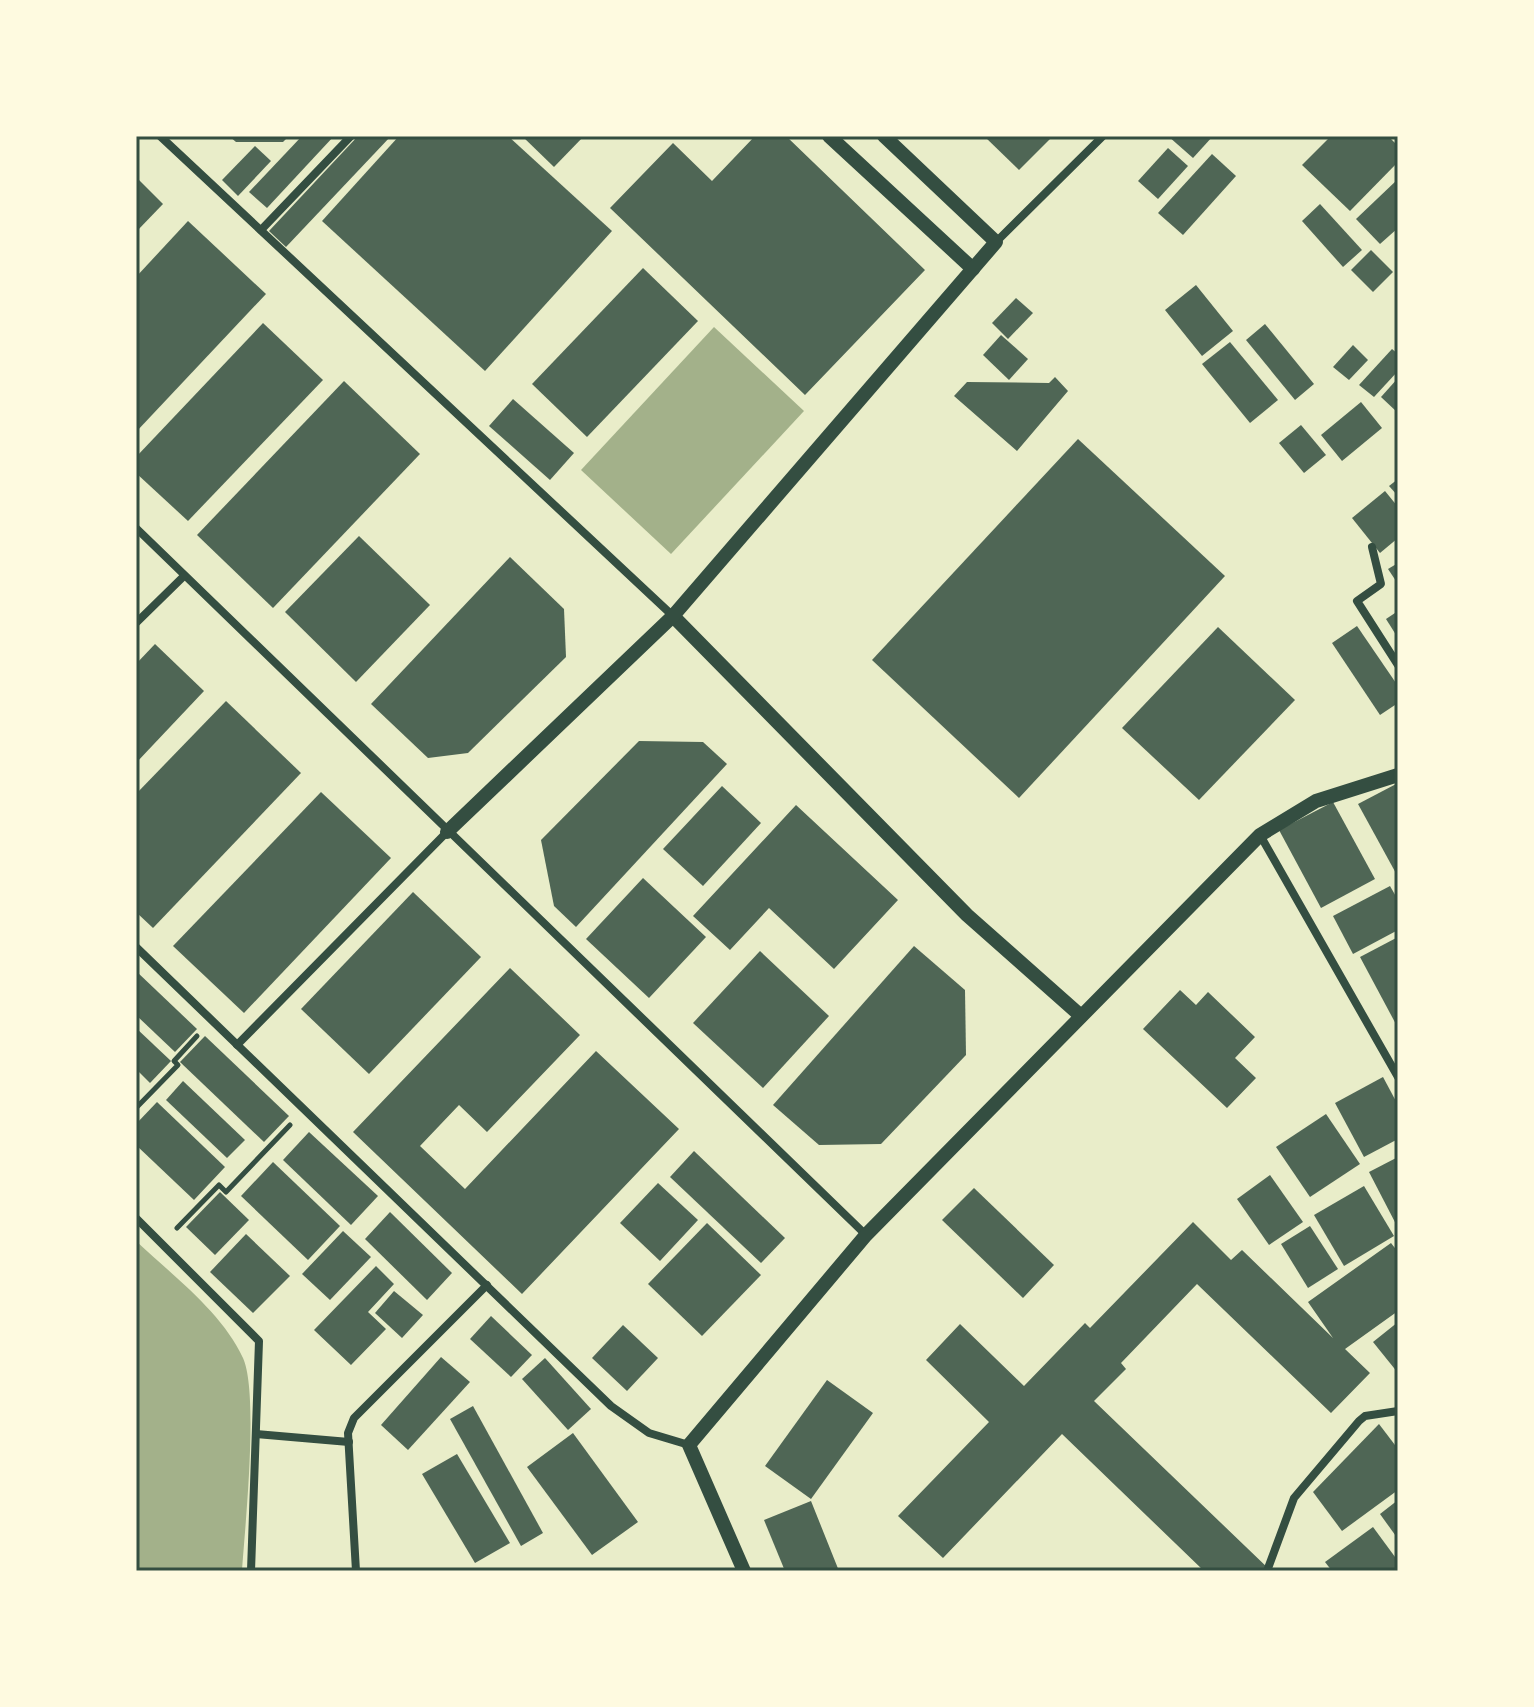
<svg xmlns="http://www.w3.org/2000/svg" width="1534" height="1707" font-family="Roboto,sans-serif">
<rect width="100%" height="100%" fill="#e9edc9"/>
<!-- water -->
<g fill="#a3b18a">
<path d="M 714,327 L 804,411 L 671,554 L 581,470 Z"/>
<path d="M 136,1241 C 172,1275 222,1312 243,1358 C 259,1394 245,1526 242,1571 L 136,1571 Z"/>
</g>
<!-- building -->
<g fill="#4f6655">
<path d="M 229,136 L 289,136 L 283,142 L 236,142 Z"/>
<path d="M 302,136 L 334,136 L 267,208 L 249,192 Z"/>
<path d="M 358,136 L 391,136 L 286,247 L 269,231 Z"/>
<path d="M 399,136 L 508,136 L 612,231 L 485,371 L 322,221 Z"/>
<path d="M 522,136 L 584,136 L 554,167 Z"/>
<path d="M 755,136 L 786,136 L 925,270 L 805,395 L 610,208 L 673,143 L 712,181 Z"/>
<path d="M 984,136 L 1053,136 L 1019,170 Z"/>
<path d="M 1168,136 L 1213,136 L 1193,158 Z"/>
<path d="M 1331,136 L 1388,136 L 1398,146 L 1398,162 L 1350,211 L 1302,165 Z"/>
<path d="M 255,146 L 271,161 L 238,196 L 222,180 Z"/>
<path d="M 1168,148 L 1188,166 L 1158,199 L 1138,181 Z"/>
<path d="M 1212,154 L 1236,176 L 1183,235 L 1158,213 Z"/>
<path d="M 136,177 L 163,204 L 136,232 Z"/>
<path d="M 1398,179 L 1398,228 L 1380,244 L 1356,219 Z"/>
<path d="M 1320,204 L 1362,250 L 1343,267 L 1302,221 Z"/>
<path d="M 188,221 L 266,294 L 136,432 L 136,277 Z"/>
<path d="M 1371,250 L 1393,272 L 1373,292 L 1351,270 Z"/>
<path d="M 643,268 L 698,321 L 587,437 L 532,384 Z"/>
<path d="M 1196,285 L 1233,331 L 1202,356 L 1165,310 Z"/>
<path d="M 1016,298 L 1033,313 L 1008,339 L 992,323 Z"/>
<path d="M 263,323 L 323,380 L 188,521 L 136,473 L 136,457 Z"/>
<path d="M 1265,324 L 1314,384 L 1295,400 L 1246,340 Z"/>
<path d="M 1001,335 L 1028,359 L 1009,380 L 983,355 Z"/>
<path d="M 1230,342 L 1278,400 L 1250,423 L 1202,364 Z"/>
<path d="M 1353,345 L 1368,360 L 1349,380 L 1333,367 Z"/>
<path d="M 1392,349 L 1398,354 L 1398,371 L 1374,397 L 1359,385 Z"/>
<path d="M 1055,377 L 1068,391 L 1017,451 L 954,396 L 967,382 L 1049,383 Z"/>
<path d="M 1398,378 L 1398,413 L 1381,397 Z"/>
<path d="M 344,381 L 420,454 L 273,608 L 197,535 Z"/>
<path d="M 513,399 L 574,453 L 550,480 L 489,426 Z"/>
<path d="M 1361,402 L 1382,428 L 1342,461 L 1321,435 Z"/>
<path d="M 1301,425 L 1326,455 L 1304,473 L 1279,443 Z"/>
<path d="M 1078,439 L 1225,576 L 1019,798 L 872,660 Z"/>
<path d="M 1398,479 L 1398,496 L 1389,486 Z"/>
<path d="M 1385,491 L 1398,507 L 1398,538 L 1380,553 L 1352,518 Z"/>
<path d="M 359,536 L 430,605 L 356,682 L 285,612 Z"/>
<path d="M 510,557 L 564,609 L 566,657 L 468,753 L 428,758 L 371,704 Z"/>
<path d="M 1398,563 L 1398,584 L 1388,569 Z"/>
<path d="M 1398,611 L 1398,638 L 1386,619 Z"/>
<path d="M 1357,626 L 1398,686 L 1398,703 L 1380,715 L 1332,643 Z"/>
<path d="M 1218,627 L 1295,700 L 1199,800 L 1122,728 Z"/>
<path d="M 155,644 L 204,691 L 136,763 L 136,664 Z"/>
<path d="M 226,701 L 301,773 L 153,928 L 136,912 L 136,794 Z"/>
<path d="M 639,741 L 703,742 L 727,764 L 576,927 L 554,906 L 541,840 Z"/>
<path d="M 1398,783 L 1398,877 L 1358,804 Z"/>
<path d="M 722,786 L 761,823 L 703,886 L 663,849 Z"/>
<path d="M 321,792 L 391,858 L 244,1013 L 173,946 Z"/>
<path d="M 1333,802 L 1375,879 L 1321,908 L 1279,830 Z"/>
<path d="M 796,805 L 898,900 L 834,969 L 769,908 L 730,950 L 693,916 Z"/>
<path d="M 643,878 L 706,937 L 649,998 L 586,939 Z"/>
<path d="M 1390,886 L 1398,900 L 1398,930 L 1353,954 L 1333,916 Z"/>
<path d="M 413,892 L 481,957 L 369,1074 L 301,1009 Z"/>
<path d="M 1398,937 L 1398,1028 L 1360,957 Z"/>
<path d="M 914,946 L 965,990 L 966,1055 L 881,1144 L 819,1145 L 773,1105 Z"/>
<path d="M 760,951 L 829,1016 L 763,1088 L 693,1023 Z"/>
<path d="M 510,968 L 580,1035 L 487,1132 L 459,1105 L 420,1146 L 465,1189 L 596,1051 L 679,1129 L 522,1294 L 353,1132 Z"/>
<path d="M 136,971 L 197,1029 L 175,1052 L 136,1015 Z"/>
<path d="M 1180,990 L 1196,1005 L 1208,992 L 1255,1037 L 1235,1058 L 1256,1078 L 1227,1108 L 1143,1029 Z"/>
<path d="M 136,1028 L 171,1061 L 150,1083 L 136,1069 Z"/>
<path d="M 205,1036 L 289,1116 L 264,1142 L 180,1062 Z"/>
<path d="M 1383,1077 L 1398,1105 L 1398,1139 L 1364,1157 L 1335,1103 Z"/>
<path d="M 183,1081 L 245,1140 L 227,1158 L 166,1100 Z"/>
<path d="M 157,1102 L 225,1167 L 194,1200 L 136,1145 L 136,1124 Z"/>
<path d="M 1326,1114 L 1360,1164 L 1310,1197 L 1276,1147 Z"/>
<path d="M 309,1132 L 378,1196 L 351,1225 L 283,1160 Z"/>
<path d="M 694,1151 L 785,1238 L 761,1263 L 670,1177 Z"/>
<path d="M 1398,1157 L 1398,1228 L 1369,1172 Z"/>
<path d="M 273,1162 L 340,1226 L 308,1260 L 241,1196 Z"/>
<path d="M 1270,1175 L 1303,1222 L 1269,1245 L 1237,1199 Z"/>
<path d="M 658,1183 L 698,1220 L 660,1261 L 620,1223 Z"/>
<path d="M 1364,1186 L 1394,1236 L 1344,1266 L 1314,1215 Z"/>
<path d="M 974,1188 L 1054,1265 L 1023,1298 L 942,1220 Z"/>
<path d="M 220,1192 L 249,1220 L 215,1255 L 186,1227 Z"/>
<path d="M 390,1212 L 452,1273 L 427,1300 L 365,1239 Z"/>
<path d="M 1193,1222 L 1231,1260 L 1242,1250 L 1333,1338 L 1308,1302 L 1391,1243 L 1398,1252 L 1398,1311 L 1345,1349 L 1370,1373 L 1331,1413 L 1197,1284 L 1121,1363 L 1126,1369 L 1094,1401 L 1271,1571 L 1204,1571 L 1062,1434 L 943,1558 L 898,1516 L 989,1422 L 926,1360 L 960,1324 L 1024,1386 L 1085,1323 L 1090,1328 Z"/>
<path d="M 707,1223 L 761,1275 L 702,1336 L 648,1284 Z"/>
<path d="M 1310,1226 L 1338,1269 L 1308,1288 L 1281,1244 Z"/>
<path d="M 343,1231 L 371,1257 L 330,1300 L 302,1274 Z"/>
<path d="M 246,1234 L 290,1276 L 253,1313 L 210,1272 Z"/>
<path d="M 376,1266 L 394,1284 L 368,1312 L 386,1329 L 351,1365 L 314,1330 Z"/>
<path d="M 394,1291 L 423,1315 L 402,1338 L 375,1313 Z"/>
<path d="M 491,1316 L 532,1355 L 511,1377 L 470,1339 Z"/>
<path d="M 1398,1322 L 1398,1373 L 1373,1342 Z"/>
<path d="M 623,1325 L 658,1358 L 627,1391 L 592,1358 Z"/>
<path d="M 441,1357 L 470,1382 L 408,1450 L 381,1425 Z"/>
<path d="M 545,1358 L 591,1409 L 568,1430 L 522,1379 Z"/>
<path d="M 827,1380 L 873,1413 L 811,1499 L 765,1466 Z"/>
<path d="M 473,1406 L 543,1533 L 521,1546 L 450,1419 Z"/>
<path d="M 1379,1424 L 1398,1449 L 1398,1490 L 1342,1531 L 1313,1492 Z"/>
<path d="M 573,1433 L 638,1522 L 592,1555 L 527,1467 Z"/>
<path d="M 457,1454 L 510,1543 L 475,1563 L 422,1474 Z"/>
<path d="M 1398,1500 L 1398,1539 L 1380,1514 Z"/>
<path d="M 811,1501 L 839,1571 L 785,1571 L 764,1520 Z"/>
<path d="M 1373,1527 L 1398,1561 L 1398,1571 L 1332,1571 L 1325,1562 Z"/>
</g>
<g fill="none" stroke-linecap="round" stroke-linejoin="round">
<!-- path -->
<g stroke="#344e41" stroke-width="5">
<path d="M 136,1108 L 178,1065 L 174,1061 L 197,1036"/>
<path d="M 177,1228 L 219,1185 L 226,1192 L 290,1125"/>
</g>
<!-- minor -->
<g stroke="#344e41" stroke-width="8">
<path d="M 160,136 L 673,616"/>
<path d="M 261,230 L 351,136"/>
<path d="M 996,242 L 1103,136"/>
<path d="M 136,528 L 866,1235"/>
<path d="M 1372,547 L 1381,584 L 1357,601 L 1398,665"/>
<path d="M 136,623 L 184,576"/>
<path d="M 1260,835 L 1398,1077"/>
<path d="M 136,947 L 611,1406 L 649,1433 L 689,1445"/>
<path d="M 237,1045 L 447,832"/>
<path d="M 136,1218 L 259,1341 L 251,1571"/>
<path d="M 256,1434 L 349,1442"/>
<path d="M 356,1571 L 348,1433 L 354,1418 L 487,1285"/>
<path d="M 1267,1571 L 1294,1498 L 1359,1421 L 1365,1416 L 1398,1411"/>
</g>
<!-- tertiary -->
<g stroke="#344e41" stroke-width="14">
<path d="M 829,136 L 973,269"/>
<path d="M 673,616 L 967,915 L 1081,1016"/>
<path d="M 447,832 L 673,616 L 996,242 L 884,136"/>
<path d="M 744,1571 L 689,1445 L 866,1235 L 1260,835 L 1316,801 L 1398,775"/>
</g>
</g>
<!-- border -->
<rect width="1534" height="1707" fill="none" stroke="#fefae0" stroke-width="276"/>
<rect x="138" y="138" width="1258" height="1431" fill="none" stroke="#344e41" stroke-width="3"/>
</svg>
